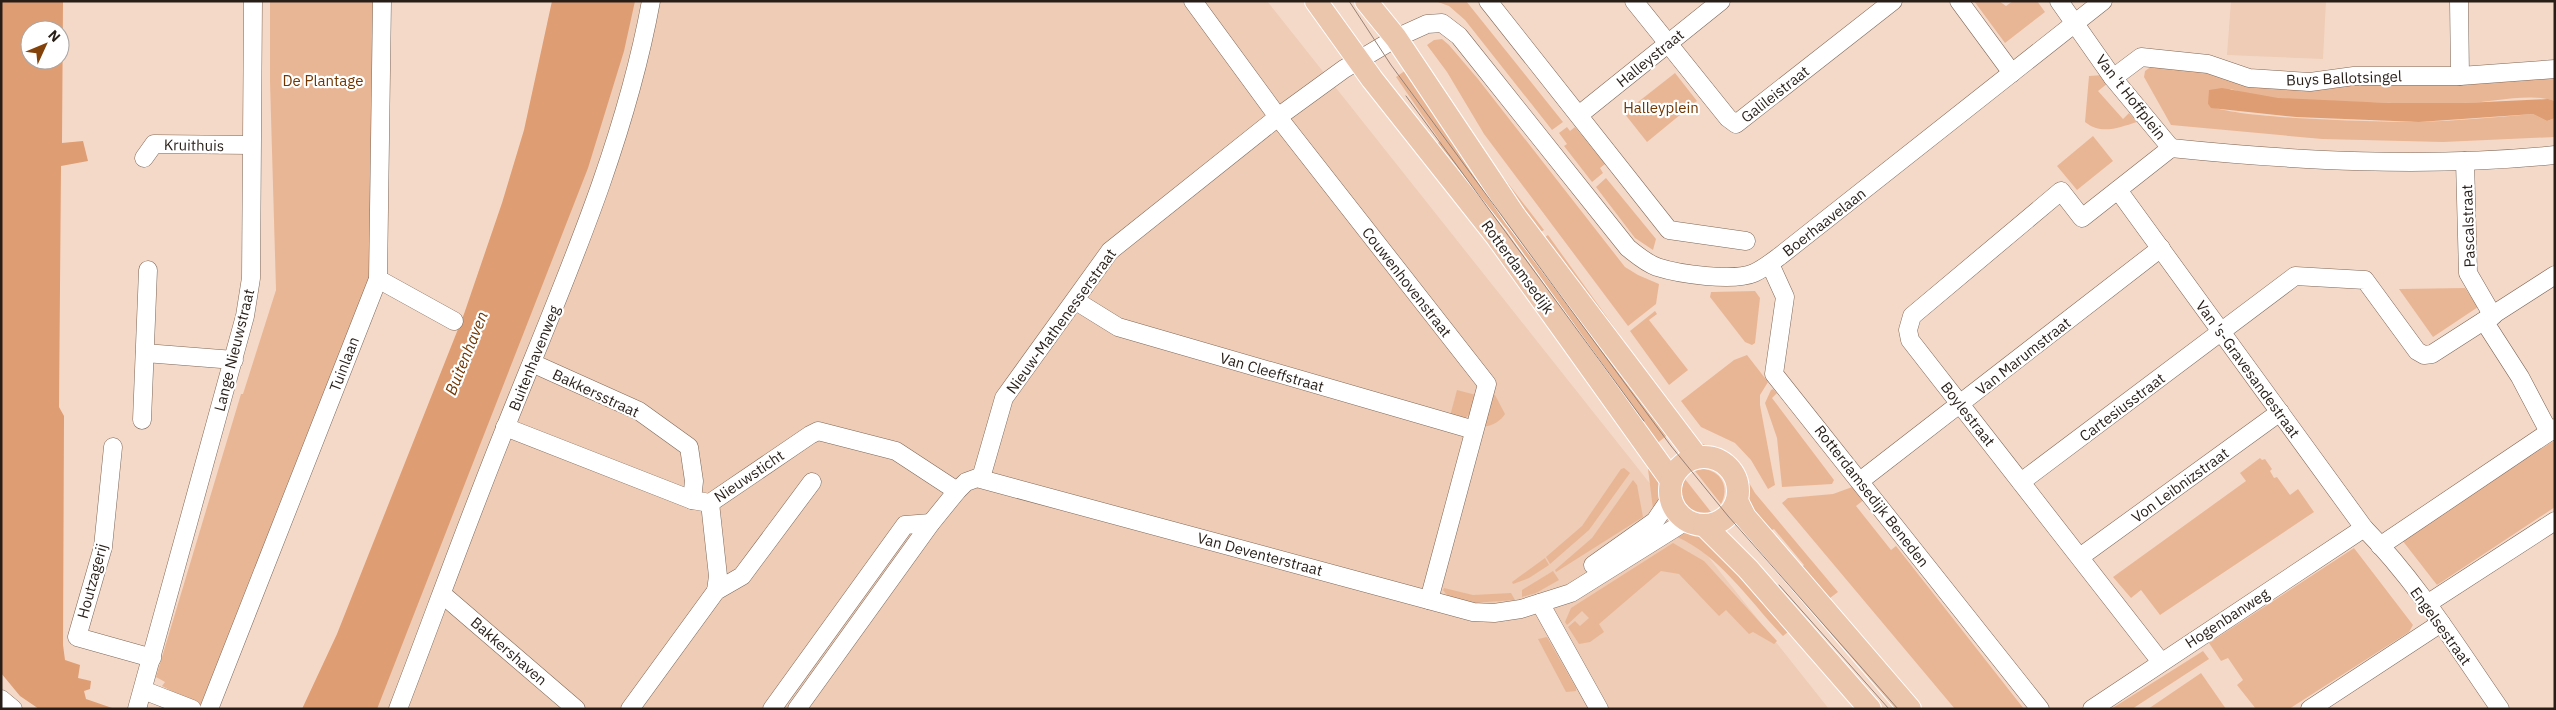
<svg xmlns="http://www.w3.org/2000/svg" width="2556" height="710" font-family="'IBM Plex Sans',sans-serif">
<rect width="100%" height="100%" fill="#f5d9c8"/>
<!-- built -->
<g fill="#eeccb6">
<path d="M 591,1 L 1267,1 L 1829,709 L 342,709 Z"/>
<path d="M 2231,1 L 2326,1 L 2323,59 L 2227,55 Z"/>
</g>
<!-- green -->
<g fill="#e9b695">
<path d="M 270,1 L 376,1 L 376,274 L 200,706 L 162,686 L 165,682 L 156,677 L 241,394 L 243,394 L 276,290 L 270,82 Z"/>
<path d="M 1435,1 L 1466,1 L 1563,122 L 1552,130 L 1465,20 L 1449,6 Z"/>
<path d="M 1974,1 L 1999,1 L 2006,6 L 2013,1 L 2037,1 L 2045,12 L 2005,43 Z"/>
<path d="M 1442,39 L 1449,45 L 1478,79 L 1625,267 L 1638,275 L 1659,284 L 1656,304 L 1628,326 L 1484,134 L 1447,72 L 1427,45 L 1434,40 Z"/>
<path d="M 1423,58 L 1477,143 L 1544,230 L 1541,232 L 1418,62 Z"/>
<path d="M 2152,66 L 2300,73 L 2555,74 L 2555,101 C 2530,92 2490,103 2464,103 C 2420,104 2377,103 2334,101 C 2300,100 2264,101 2231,89 L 2208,104 C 2222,119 2389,122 2419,122 C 2457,121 2495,117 2533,114 L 2547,121 L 2555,118 L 2555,137 L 2443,142 L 2322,139 L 2171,125 L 2144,77 L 2145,71 Z"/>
<path d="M 1406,70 L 1671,432 L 1655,445 L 1435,146 L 1440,141 L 1396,77 Z"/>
<path d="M 1675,73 L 1697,101 L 1647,142 L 1624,113 Z"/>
<path d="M 2103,75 L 2108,83 L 2098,91 L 2123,119 L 2129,113 L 2137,122 C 2118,128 2101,135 2085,122 L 2089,76 Z"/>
<path d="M 1567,127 L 1570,131 L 1575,127 L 1605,164 L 1600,168 L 1603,173 L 1592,182 L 1564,146 L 1567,144 L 1559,133 Z"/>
<path d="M 2093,136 L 2113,161 L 2077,190 L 2057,166 Z"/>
<path d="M 1606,178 L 1656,239 L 1653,250 L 1635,238 L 1596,187 Z"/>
<path d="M 1548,235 L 1652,380 L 1545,237 Z"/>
<path d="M 2465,288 L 2478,307 L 2433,337 L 2399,289 Z"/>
<path d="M 1755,291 L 1760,298 L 1755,343 L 1752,345 L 1745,342 L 1710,297 L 1711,292 Z"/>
<path d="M 1655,311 L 1657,314 L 1649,320 L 1688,370 L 1669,385 L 1630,331 Z"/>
<path d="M 1747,355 L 1768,382 L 1760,395 L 1760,405 L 1775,485 L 1768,489 L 1751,460 L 1735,443 L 1701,427 L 1681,401 L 1734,360 Z"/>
<path d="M 1773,389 L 1777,393 L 1772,398 L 1834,480 L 1832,484 L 1782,487 L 1777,438 L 1765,403 L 1771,390 Z"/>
<path d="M 1457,390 L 1476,395 L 1470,414 L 1465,418 L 1450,416 Z"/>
<path d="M 1490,393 L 1495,395 L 1505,414 C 1501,421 1490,428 1481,426 Z"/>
<path d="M 2555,440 L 2555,507 L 2437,585 L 2402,540 Z"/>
<path d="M 1698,442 L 1727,454 L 1737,462 L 1755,493 L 1838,592 L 1826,601 L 1802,567 L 1804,565 L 1774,529 L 1770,531 L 1744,498 L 1743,482 L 1733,464 L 1723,456 L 1700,448 Z"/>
<path d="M 2260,458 L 2262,460 L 2265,459 L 2272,469 L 2270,471 L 2274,478 L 2277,477 L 2290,495 L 2298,489 L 2314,512 L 2160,615 L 2141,590 L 2131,598 L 2113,577 L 2246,481 L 2240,473 Z"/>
<path d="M 1653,464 C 1661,480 1668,495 1653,509 L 1648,469 Z"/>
<path d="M 1624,468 L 1630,473 L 1589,530 L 1550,564 L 1546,557 L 1582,526 L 1621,469 Z"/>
<path d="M 1702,469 C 1721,470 1730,487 1721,504 L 1695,471 Z"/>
<path d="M 1685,479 L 1711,512 C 1690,516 1675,499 1685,479 Z"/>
<path d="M 1633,480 L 1637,485 L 1643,517 L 1556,572 L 1555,570 L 1592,538 Z"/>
<path d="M 1855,486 L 1865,499 L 1856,506 L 1891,550 L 1896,546 L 2024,709 L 1955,709 L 1782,503 L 1788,498 L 1833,494 Z"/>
<path d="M 1686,533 L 1700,534 L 1793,628 L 1783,636 L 1780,633 C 1748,599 1720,556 1677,537 Z"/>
<path d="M 1673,543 L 1704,561 L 1777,641 L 1774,644 L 1753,632 L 1749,634 L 1726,610 L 1719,616 L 1679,574 L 1661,571 L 1599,624 L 1604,632 L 1590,642 L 1579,644 L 1568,627 L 1575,621 L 1580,626 L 1589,618 L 1582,611 L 1567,625 L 1565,622 L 1571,608 Z"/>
<path d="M 2354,548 L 2413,625 L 2409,632 L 2289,709 L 2256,709 L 2237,685 L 2243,680 L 2228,658 L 2221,661 L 2209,643 Z"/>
<path d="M 1545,558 L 1549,565 L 1529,578 L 1513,584 L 1512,582 Z"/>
<path d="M 1553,571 L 1559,580 L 1536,593 L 1522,597 L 1522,590 Z"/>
<path d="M 1444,588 L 1473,595 L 1511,593 L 1515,600 L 1472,603 L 1449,598 L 1443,590 Z"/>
<path d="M 1547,637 L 1576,688 L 1576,691 L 1566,692 L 1538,639 Z"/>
<path d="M 2203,651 L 2209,659 L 2132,709 L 2111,709 Z"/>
<path d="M 2201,673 L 2226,709 L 2148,709 Z"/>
</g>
<!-- water -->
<g fill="#de9d72" fill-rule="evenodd">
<path d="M 1,1 L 63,1 L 62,143 L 83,141 L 88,161 L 61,166 L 59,407 L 64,416 L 63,645 L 65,660 L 80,665 L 78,678 L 91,681 L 90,689 L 84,691 L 86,699 L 115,709 L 39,709 L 20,696 L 1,673 ZM 30,30 L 60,30 L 60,60 L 30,60 Z"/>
<path d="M 552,1 L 635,1 L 624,51 L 588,168 L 377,709 L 302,709 L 337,634 L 464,314 L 502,203 L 524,130 Z"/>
<path d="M 2222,88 L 2278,98 L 2389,103 L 2465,103 L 2548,99 L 2555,101 L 2555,118 L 2547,121 L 2533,114 L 2419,122 L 2296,117 L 2211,108 L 2208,104 L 2209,90 Z"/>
</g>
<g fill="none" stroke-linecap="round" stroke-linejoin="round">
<!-- minor casing -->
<g stroke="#7e6657" stroke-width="19">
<g id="minor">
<path d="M 1193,1 L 1278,117 L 1487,384 L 1429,600"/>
<path d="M 1488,1 L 1669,230 L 1746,241"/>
<path d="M 1634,1 L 1728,118 L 1736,124 L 1893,1"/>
<path d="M 1959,1 L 2012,73"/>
<path d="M 2059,1 L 2113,78 L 2171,148 L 2082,218 L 2061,191 L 1912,316 L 1908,330 L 1910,340 L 2161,662"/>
<path d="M 2459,1 L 2460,76"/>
<path d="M 2113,78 L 2141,57 L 2208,64 L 2249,78 L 2310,82 L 2354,76 L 2460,76 L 2555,69"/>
<path d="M 1579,115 L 1721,1"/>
<path d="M 2171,148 C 2297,161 2428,168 2555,155"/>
<path d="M 144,158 L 154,144 L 251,145"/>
<path d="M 2465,161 L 2468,273 L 2493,316"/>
<path d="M 2118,190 L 2364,528 C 2417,582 2457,647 2500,709"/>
<path d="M 1770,264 L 1785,297 L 1774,374 L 2040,709"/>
<path d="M 378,279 L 454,321"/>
<path d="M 1076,301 L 1118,327 L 1474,430"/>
<path d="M 2484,321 L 2520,377 L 2549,432"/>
<path d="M 145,353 L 234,360"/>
<path d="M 532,363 L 639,411 L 689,447 L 694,481 L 692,500"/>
<path d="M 142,420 L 148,270"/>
<path d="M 505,427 L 692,500 L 710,503 L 810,435 L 818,431 L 896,451 L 957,491"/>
<path d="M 113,447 L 103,547 L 77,637 L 152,658"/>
<path d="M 981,478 L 1004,398 L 1110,251 L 1278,117 L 1344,69 L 1396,38 L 1427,24 L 1442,23 L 1459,36 L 1628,248 C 1637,255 1646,263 1657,267 C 1679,274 1733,282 1754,273 C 1763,269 1772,262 1780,256 L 2103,1"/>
<path d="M 1860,481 L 2161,248"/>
<path d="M 2021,482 L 2295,276 L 2365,280 L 2417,351 L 2424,355 L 2432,354 L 2555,275"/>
<path d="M 710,503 L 718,576 L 716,591"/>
<path d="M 2380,546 L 2555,428"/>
<path d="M 2080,557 L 2280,412"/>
<path d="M 1593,565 L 1655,521 L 1670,499"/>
<path d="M 442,594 L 576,709"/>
<path d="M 1540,603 L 1599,709"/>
<path d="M 2427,604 L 2555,521"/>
<path d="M 143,690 L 192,709"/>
<path d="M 1,699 L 13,709"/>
<path d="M 137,709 L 245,316 L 251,278 L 253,1"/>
<path d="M 209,709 L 378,279 L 382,1"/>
<path d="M 398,709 C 434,615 468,520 506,426 C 561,288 624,149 651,1"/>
<path d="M 630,709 L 716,591 L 742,576 L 812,482"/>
<path d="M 772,709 L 905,525 L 931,523"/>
<path d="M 797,709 L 931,523 L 957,491 L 966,482 L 977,478 L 1473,612 L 1494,613 L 1521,609 L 1571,593 L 1686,521"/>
<path d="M 2092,709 L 2364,528"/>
<path d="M 2310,709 L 2441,623"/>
</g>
</g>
<!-- major casing -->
<g stroke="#fff" stroke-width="24">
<g id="major">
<path d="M 1316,1 L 1372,79 L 1497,237 L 1671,480"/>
<path d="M 1366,1 L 1396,38 L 1515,216 L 1697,457"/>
<circle cx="1704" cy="491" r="34"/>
<path d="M 1737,501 L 1745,517 L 1910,709"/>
<path d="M 1704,525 L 1748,569 L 1870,709"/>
</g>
</g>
<!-- minor -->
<use href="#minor" stroke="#fff" stroke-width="18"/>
<!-- major -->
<use href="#major" stroke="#ebc5ac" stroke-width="22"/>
<!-- tram -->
<g stroke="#968276" stroke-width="1">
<path d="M 1349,1 L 1391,65 L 1671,446 L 1728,516 L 1898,709"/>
<path d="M 1406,96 L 1644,421"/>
<path d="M 1779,585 L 1889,709"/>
</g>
</g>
<g text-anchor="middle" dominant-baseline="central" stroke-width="4.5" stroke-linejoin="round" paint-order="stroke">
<!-- street labels -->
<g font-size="15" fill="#281e18" stroke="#fff">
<text transform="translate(1650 58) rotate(-39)">Halleystraat</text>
<text transform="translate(2344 78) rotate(-2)">Buys Ballotsingel</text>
<text transform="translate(1775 94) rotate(-38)">Galileistraat</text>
<text transform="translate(2131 97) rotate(52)">Van 't Hoffplein</text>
<text transform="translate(194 145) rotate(1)">Kruithuis</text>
<text transform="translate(1824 222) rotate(-38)">Boerhaavelaan</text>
<text transform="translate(2468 226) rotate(-92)">Pascalstraat</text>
<text transform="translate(1518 267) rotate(54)">Rotterdamsedijk</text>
<text transform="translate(1407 282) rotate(52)">Couwenhovenstraat</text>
<text transform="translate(1061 321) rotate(-54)">Nieuw-Mathenesserstraat</text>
<text transform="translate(234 350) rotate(-76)">Lange Nieuwstraat</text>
<text transform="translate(2023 356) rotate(-38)">Van Marumstraat</text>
<text transform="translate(534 358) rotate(-68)">Buitenhavenweg</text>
<text transform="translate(344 364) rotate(-69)">Tuinlaan</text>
<text transform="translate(2248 369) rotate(54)">Van 's-Gravesandestraat</text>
<text transform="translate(1272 372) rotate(16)">Van Cleeffstraat</text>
<text transform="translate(596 393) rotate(25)">Bakkersstraat</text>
<text transform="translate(2122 407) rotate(-37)">Cartesiusstraat</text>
<text transform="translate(1968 414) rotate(52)">Boylestraat</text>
<text transform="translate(749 476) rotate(-34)">Nieuwsticht</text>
<text transform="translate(2180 485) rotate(-36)">Von Leibnizstraat</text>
<text transform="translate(1872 496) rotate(52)">Rotterdamsedijk Beneden</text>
<text transform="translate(1260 554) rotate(15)">Van Deventerstraat</text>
<text transform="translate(92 581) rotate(-75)">Houtzagerij</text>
<text transform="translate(2227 618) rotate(-33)">Hogenbanweg</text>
<text transform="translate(2441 626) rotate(54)">Engelsestraat</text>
<text transform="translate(509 651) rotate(41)">Bakkershaven</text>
</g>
<!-- park labels -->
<g font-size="15" fill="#723600" stroke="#fff">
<text x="323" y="80">De Plantage</text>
<text x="1661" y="107">Halleyplein</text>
</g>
<!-- water labels -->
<g font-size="16" font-style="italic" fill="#723700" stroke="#fff">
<text transform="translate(466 353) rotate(-68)">Buitenhaven</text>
</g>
</g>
<!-- border -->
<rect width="2556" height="710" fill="none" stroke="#281e18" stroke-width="5"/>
<!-- north arrow -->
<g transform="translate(45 45) rotate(46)"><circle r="24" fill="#ffffff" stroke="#a9a5a3"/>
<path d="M0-4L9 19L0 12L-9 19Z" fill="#82420a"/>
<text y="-8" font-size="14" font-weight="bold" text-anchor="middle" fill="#281e18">N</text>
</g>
</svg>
